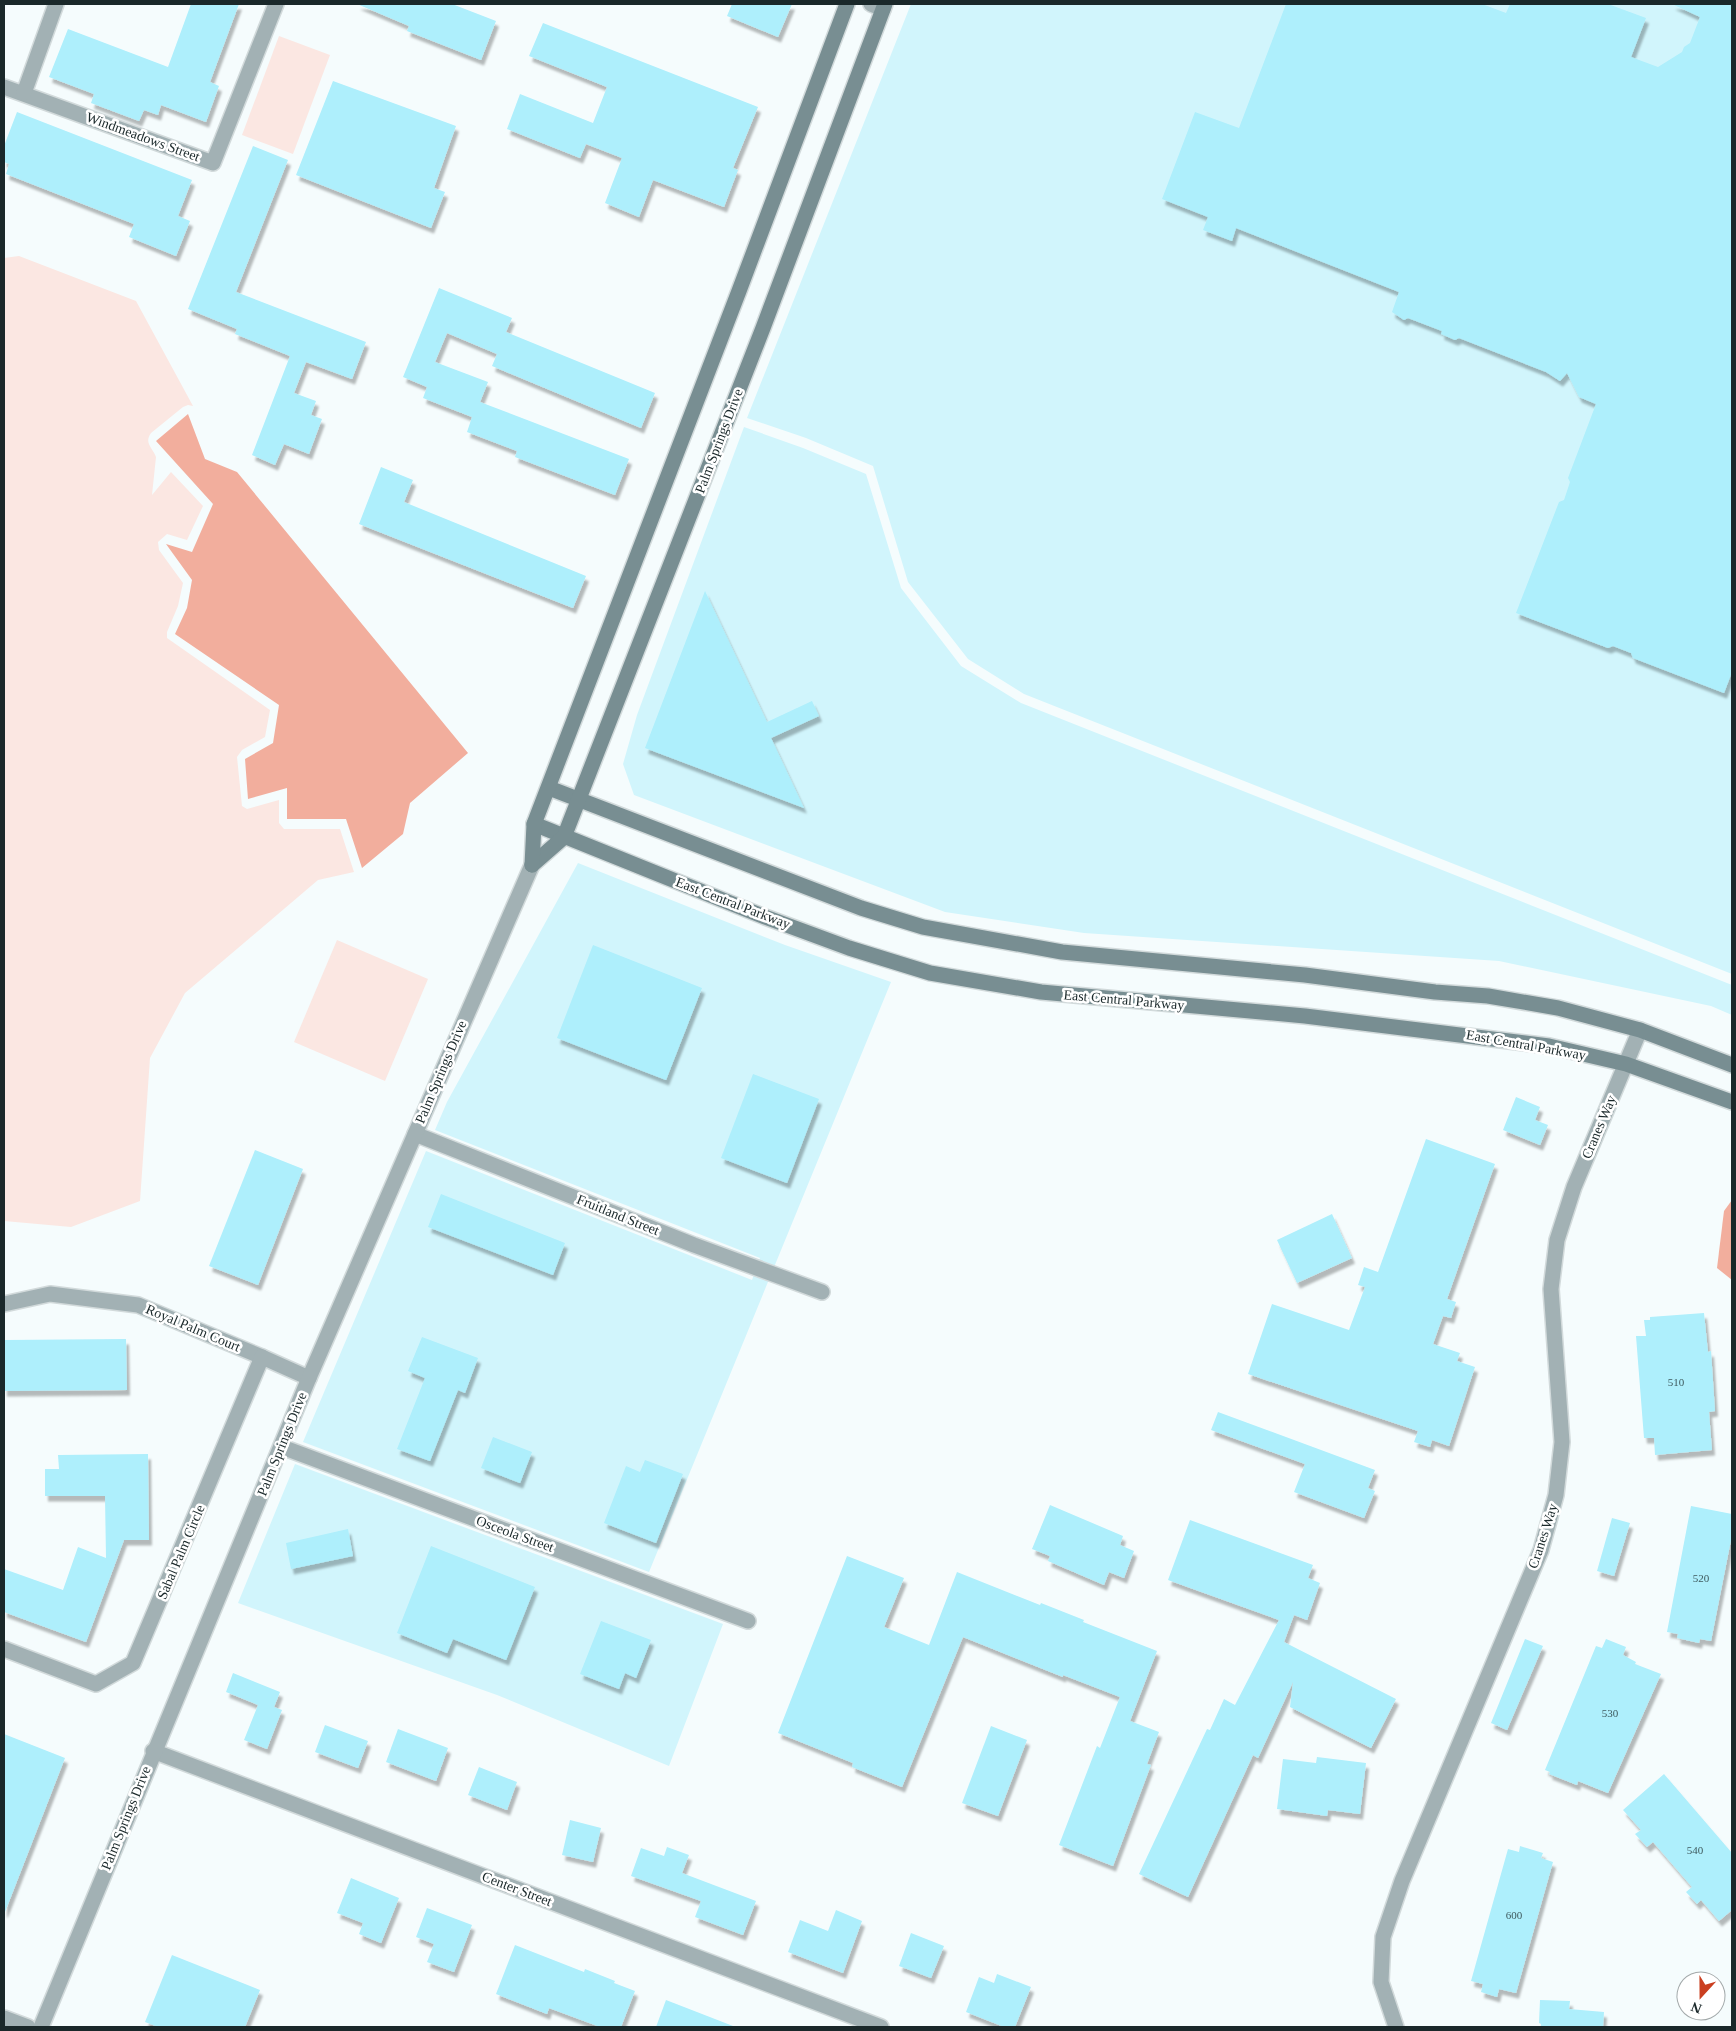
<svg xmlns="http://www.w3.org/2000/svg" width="1736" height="2031" font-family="'Times New Roman',serif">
<defs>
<filter id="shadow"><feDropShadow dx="3" dy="5.5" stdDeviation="1" flood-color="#0004"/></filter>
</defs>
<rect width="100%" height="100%" fill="#f5fcfd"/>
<!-- built -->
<g fill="#d1f5fc">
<path d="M 911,4 L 1732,4 L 1732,974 L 1024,694 L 968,659 L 908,582 L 873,466 L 806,438 L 747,418 Z"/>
<path d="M 744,427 L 803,448 L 866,474 L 901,588 L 961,666 L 1021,703 L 1732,985 L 1732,1015 L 1711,1006 L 1499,961 L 1084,933 L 945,912 L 634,795 L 623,764 L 637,715 Z"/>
<path d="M 578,863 L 785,945 L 891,982 L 649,1572 L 303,1442 L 426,1151 L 752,1280 L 760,1258 L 435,1130 L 447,1102 Z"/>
<path d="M 295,1464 L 723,1624 L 669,1766 L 497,1695 L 238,1603 Z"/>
</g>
<!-- green -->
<g fill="#fbe7e2">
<path d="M 279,36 L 330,55 L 293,154 L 242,135 Z"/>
<path d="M 19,256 L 136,301 L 193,406 L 188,405 L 183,407 L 151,433 C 144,443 152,447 156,457 L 152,495 L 171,472 L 203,506 L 187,540 L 167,534 L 158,542 L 159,550 L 183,583 L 178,606 L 167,632 L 167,638 L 270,710 L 265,737 L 242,750 L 237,757 L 242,806 L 247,809 L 279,800 L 279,823 L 284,829 L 340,829 L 354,872 L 318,880 L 185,993 L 150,1058 L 140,1201 L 71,1227 L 4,1221 L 4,258 Z"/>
<path d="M 337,940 L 428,979 L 385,1081 L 294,1042 Z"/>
</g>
<!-- water -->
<g fill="#f2ae9d">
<path d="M 188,414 L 205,459 L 237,472 L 468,753 L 410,803 L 403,834 L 362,868 L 346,819 L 287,819 L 287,788 L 248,799 L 245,759 L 273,743 L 279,705 L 175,634 L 187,608 L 192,580 L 166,544 L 192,552 L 213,504 L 156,441 Z"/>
<path d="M 1732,1200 L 1732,1280 L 1717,1268 L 1724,1211 Z"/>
</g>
<!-- building -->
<g fill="#aeeffc" filter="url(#shadow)">
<path d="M 191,4 L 239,4 L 210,82 L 219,86 L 206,122 L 161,105 L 158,115 L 144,110 L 139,121 L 91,103 L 94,94 L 49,77 L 68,29 L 168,67 Z"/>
<path d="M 357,4 L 452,4 L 496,21 L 481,60 L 407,31 L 409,26 Z"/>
<path d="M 732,4 L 792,4 L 778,37 L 727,16 Z"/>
<path d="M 1286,4 L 1482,4 L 1506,13 L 1510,4 L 1608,4 L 1646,18 L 1631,57 L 1658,67 L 1682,52 L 1684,47 L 1690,43 L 1700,17 L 1672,4 L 1732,4 L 1732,672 L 1724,693 L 1633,658 L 1631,653 L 1613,646 L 1608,648 L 1516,613 L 1559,502 L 1564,500 L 1570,482 L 1568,478 L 1596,404 L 1579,397 L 1567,373 L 1560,381 L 1546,372 L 1459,338 L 1455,340 L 1441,334 L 1442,331 L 1408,318 L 1404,320 L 1392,312 L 1399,292 L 1236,228 L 1232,241 L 1203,230 L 1208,217 L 1162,199 L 1195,112 L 1239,128 Z"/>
<path d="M 543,23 L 758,107 L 733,168 L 738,170 L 724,207 L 653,180 L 639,217 L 605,203 L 622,158 L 586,144 L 580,158 L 507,129 L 520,94 L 593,123 L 607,87 L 529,56 Z"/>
<path d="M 333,81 L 456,126 L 434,188 L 445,192 L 431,228 L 296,175 Z"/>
<path d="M 17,112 L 192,180 L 178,216 L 190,221 L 176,256 L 129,237 L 134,224 L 6,174 L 9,164 L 4,162 L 4,146 Z"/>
<path d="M 253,146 L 288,160 L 236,292 L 366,342 L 352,379 L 306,362 L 294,393 L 316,401 L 311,415 L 322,419 L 309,454 L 284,444 L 275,465 L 252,455 L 290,356 L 235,334 L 237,329 L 188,309 Z"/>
<path d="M 439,288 L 512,318 L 506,332 L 655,393 L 641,428 L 492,366 L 497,354 L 447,333 L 435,362 L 488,382 L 480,402 L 629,459 L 615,495 L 515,457 L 517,451 L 467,432 L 472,417 L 423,398 L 427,387 L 403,377 Z"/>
<path d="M 381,467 L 413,480 L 404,502 L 586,576 L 573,608 L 359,524 Z"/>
<path d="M 705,591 L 767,722 L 812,701 L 819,716 L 771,738 L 804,808 L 645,748 Z"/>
<path d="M 593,945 L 702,988 L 666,1080 L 557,1038 Z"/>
<path d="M 753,1074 L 819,1099 L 787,1183 L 721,1158 Z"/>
<path d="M 1516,1097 L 1540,1107 L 1535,1120 L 1548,1125 L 1540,1145 L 1503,1130 Z"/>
<path d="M 1426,1139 L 1495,1164 L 1447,1299 L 1456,1302 L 1451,1318 L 1443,1316 L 1433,1344 L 1460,1353 L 1457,1361 L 1475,1367 L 1449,1446 L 1432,1440 L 1430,1447 L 1414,1442 L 1418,1431 L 1248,1374 L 1272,1304 L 1349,1330 L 1365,1287 L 1358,1285 L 1364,1267 L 1378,1272 Z"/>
<path d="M 255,1150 L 303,1169 L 258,1285 L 209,1266 Z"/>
<path d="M 441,1194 L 565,1243 L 553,1275 L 428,1227 Z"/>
<path d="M 1332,1214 L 1352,1258 L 1297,1283 L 1277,1240 Z"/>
<path d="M 1704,1313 L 1708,1352 L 1711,1351 L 1715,1411 L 1709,1412 L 1712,1450 L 1655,1455 L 1654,1438 L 1644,1438 L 1636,1336 L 1646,1336 L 1644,1320 L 1650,1320 L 1650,1317 Z"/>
<path d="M 422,1337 L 478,1358 L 465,1393 L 458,1390 L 430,1461 L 397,1449 L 425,1378 L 408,1371 Z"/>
<path d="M 126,1339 L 127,1390 L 4,1391 L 4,1340 Z"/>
<path d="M 1218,1412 L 1375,1470 L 1368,1488 L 1375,1491 L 1364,1518 L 1294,1492 L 1305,1464 L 1211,1430 Z"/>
<path d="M 493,1437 L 532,1452 L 520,1483 L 481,1468 Z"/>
<path d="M 148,1454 L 149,1540 L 124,1540 L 86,1642 L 4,1612 L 4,1569 L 63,1590 L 78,1547 L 106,1558 L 105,1496 L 45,1496 L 45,1469 L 59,1469 L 58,1455 Z"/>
<path d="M 645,1460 L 683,1474 L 656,1543 L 604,1523 L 626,1466 L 640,1472 Z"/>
<path d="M 1050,1505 L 1123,1536 L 1120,1545 L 1134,1551 L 1124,1578 L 1109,1572 L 1104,1585 L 1048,1561 L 1050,1556 L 1032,1549 Z"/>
<path d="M 1691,1506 L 1732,1514 L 1732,1535 L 1711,1641 L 1700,1639 L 1699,1643 L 1677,1638 L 1678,1634 L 1667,1632 Z"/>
<path d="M 1612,1518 L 1630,1523 L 1614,1576 L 1597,1571 Z"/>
<path d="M 1190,1520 L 1313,1565 L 1308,1578 L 1320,1583 L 1307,1620 L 1294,1615 L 1284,1642 L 1396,1699 L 1371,1748 L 1290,1707 L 1293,1682 L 1258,1758 L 1253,1755 L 1188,1897 L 1139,1874 L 1207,1729 L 1210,1730 L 1224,1699 L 1235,1705 L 1279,1620 L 1168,1580 Z"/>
<path d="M 348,1529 L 353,1556 L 291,1569 L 286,1543 Z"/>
<path d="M 431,1546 L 535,1587 L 506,1660 L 453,1639 L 447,1653 L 397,1633 Z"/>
<path d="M 847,1556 L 904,1578 L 884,1627 L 929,1645 L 957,1572 L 1040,1605 L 1041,1603 L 1084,1620 L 1083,1622 L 1157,1651 L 1130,1721 L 1159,1732 L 1147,1764 L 1151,1765 L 1113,1866 L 1059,1845 L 1097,1746 L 1100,1748 L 1120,1697 L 1063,1675 L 1063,1677 L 963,1637 L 902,1787 L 852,1767 L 853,1763 L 778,1733 Z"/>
<path d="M 601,1621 L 651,1640 L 636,1678 L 625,1673 L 619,1689 L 580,1674 Z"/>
<path d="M 1525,1639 L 1543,1646 L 1507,1730 L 1491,1723 Z"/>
<path d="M 1606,1639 L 1626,1647 L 1623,1655 L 1636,1662 L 1635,1664 L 1661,1674 L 1608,1793 L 1578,1781 L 1577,1785 L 1549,1774 L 1550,1772 L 1545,1770 L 1596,1646 L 1602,1648 Z"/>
<path d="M 233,1673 L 280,1692 L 274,1707 L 282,1710 L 267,1749 L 244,1740 L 258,1705 L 226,1692 Z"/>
<path d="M 325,1725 L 368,1741 L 358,1768 L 315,1752 Z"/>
<path d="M 991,1726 L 1027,1740 L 998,1816 L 962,1803 Z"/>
<path d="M 398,1729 L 448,1748 L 436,1781 L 386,1762 Z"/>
<path d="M 4,1734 L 65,1758 L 5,1912 L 4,1912 Z"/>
<path d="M 1317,1757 L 1366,1763 L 1360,1814 L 1328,1810 L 1327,1816 L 1277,1809 L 1283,1759 L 1316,1763 Z"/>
<path d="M 479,1767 L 517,1782 L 507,1810 L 468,1795 Z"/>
<path d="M 1664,1774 L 1732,1853 L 1732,1910 L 1719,1921 L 1701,1900 L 1697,1904 L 1686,1892 L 1692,1887 L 1653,1842 L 1647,1847 L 1635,1834 L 1641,1830 L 1623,1810 Z"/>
<path d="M 570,1820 L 601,1828 L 593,1862 L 562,1855 Z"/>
<path d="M 1520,1846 L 1543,1853 L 1541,1858 L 1553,1862 L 1516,1993 L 1499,1989 L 1497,1997 L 1481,1992 L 1483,1984 L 1471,1981 L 1508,1849 L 1519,1852 Z"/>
<path d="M 667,1847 L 689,1855 L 682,1873 L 756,1901 L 743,1935 L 695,1917 L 701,1901 L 631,1876 L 641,1848 L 664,1856 Z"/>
<path d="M 351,1878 L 399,1898 L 381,1943 L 359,1934 L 363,1923 L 337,1913 Z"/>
<path d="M 427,1908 L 472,1925 L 454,1972 L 427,1962 L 434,1944 L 416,1937 Z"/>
<path d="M 836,1910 L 862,1921 L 843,1973 L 788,1952 L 800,1920 L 828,1931 Z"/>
<path d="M 911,1933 L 944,1946 L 931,1978 L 899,1966 Z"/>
<path d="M 515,1945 L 584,1972 L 585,1969 L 615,1981 L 614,1983 L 635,1991 L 621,2027 L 600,2027 L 549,2008 L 547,2014 L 496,1994 Z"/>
<path d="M 172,1955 L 260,1990 L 245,2027 L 158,2027 L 145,2022 Z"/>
<path d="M 997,1974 L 1031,1987 L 1015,2027 L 1004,2027 L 966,2012 L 979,1977 L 994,1983 Z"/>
<path d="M 666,2000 L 733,2026 L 733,2027 L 656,2027 Z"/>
<path d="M 1540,2000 L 1570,2001 L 1569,2009 L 1604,2012 L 1603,2027 L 1541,2027 L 1541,2024 L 1539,2023 Z"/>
</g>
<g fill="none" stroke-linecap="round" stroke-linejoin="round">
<!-- minor casing -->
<g stroke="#d2dadb" stroke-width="18">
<g id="minor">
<path d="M 871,4 L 883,9"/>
<path d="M 4,87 L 213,163 L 276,4"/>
<path d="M 24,93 L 56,4"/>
<path d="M 415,1134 L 694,1245 L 822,1292"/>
<path d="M 4,1304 L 50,1294 L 138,1305 L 262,1357"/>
<path d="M 282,1447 L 748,1621"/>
<path d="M 4,1649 L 96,1684 L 133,1663 L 262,1357 L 309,1378"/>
<path d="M 153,1751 L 881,2027"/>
<path d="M 4,2018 L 28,2027"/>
<path d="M 1396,2027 L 1381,1982 L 1383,1937 L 1402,1881 L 1541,1550 L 1556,1495 L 1562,1442 L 1551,1289 L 1557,1240 L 1574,1187 L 1640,1030"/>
</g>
</g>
<!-- tertiary casing -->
<g stroke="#d2dadb" stroke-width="18">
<path id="tertiary" d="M 41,2027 L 309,1378 L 532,865"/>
</g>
<!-- secondary casing -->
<g stroke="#d2dadb" stroke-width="18">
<g id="secondary">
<path d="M 549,788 L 861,908 L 923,927 L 1062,952 L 1305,975 L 1435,992 L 1488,996 L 1558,1008 L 1640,1030 L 1732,1065"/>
<path d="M 534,824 L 765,917 L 849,948 L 930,973 L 1041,992 L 1305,1016 L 1549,1046 L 1626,1064 L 1732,1102"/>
<path d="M 532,865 L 564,837 L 763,328 L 885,4"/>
<path d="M 532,865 L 534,824 L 739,291 L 847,4"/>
</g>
</g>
<!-- minor -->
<use href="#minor" stroke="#a2b1b4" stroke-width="15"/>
<!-- tertiary -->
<use href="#tertiary" stroke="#a2b1b4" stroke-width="15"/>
<!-- secondary -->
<use href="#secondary" stroke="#788e92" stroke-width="15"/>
</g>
<g text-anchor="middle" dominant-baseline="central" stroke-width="5" stroke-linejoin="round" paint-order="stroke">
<!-- number labels -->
<g font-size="11" fill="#3f5a5e">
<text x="1676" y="1382">510</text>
<text x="1701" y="1578">520</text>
<text x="1610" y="1713">530</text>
<text x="1695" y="1850">540</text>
<text x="1514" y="1915">600</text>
</g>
<!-- street labels -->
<g font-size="14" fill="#1a282a" stroke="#fff">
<text transform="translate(143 137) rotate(20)">Windmeadows Street</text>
<text transform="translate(719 441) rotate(-69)">Palm Springs Drive</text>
<text transform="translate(733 903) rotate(21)">East Central Parkway</text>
<text transform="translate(1124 1000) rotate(5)">East Central Parkway</text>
<text transform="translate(1526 1045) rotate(10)">East Central Parkway</text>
<text transform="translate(441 1072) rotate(-67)">Palm Springs Drive</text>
<text transform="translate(1599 1127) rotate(-67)">Cranes Way</text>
<text transform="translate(618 1215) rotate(22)">Fruitland Street</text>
<text transform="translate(193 1328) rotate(23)">Royal Palm Court</text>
<text transform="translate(282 1444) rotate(-68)">Palm Springs Drive</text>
<text transform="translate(515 1534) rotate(20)">Osceola Street</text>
<text transform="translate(1543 1536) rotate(-72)">Cranes Way</text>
<text transform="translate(181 1552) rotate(-67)">Sabal Palm Circle</text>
<text transform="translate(126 1818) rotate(-68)">Palm Springs Drive</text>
<text transform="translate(517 1889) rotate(21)">Center Street</text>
</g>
</g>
<!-- border -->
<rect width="1736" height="2031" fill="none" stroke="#1a282a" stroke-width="10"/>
<!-- north arrow -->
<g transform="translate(1701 1996) rotate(201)"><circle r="24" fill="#ffffff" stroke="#a3a9aa"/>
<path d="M0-4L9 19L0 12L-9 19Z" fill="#ca3f20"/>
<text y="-8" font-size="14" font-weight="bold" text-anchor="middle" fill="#1a282a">N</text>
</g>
</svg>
